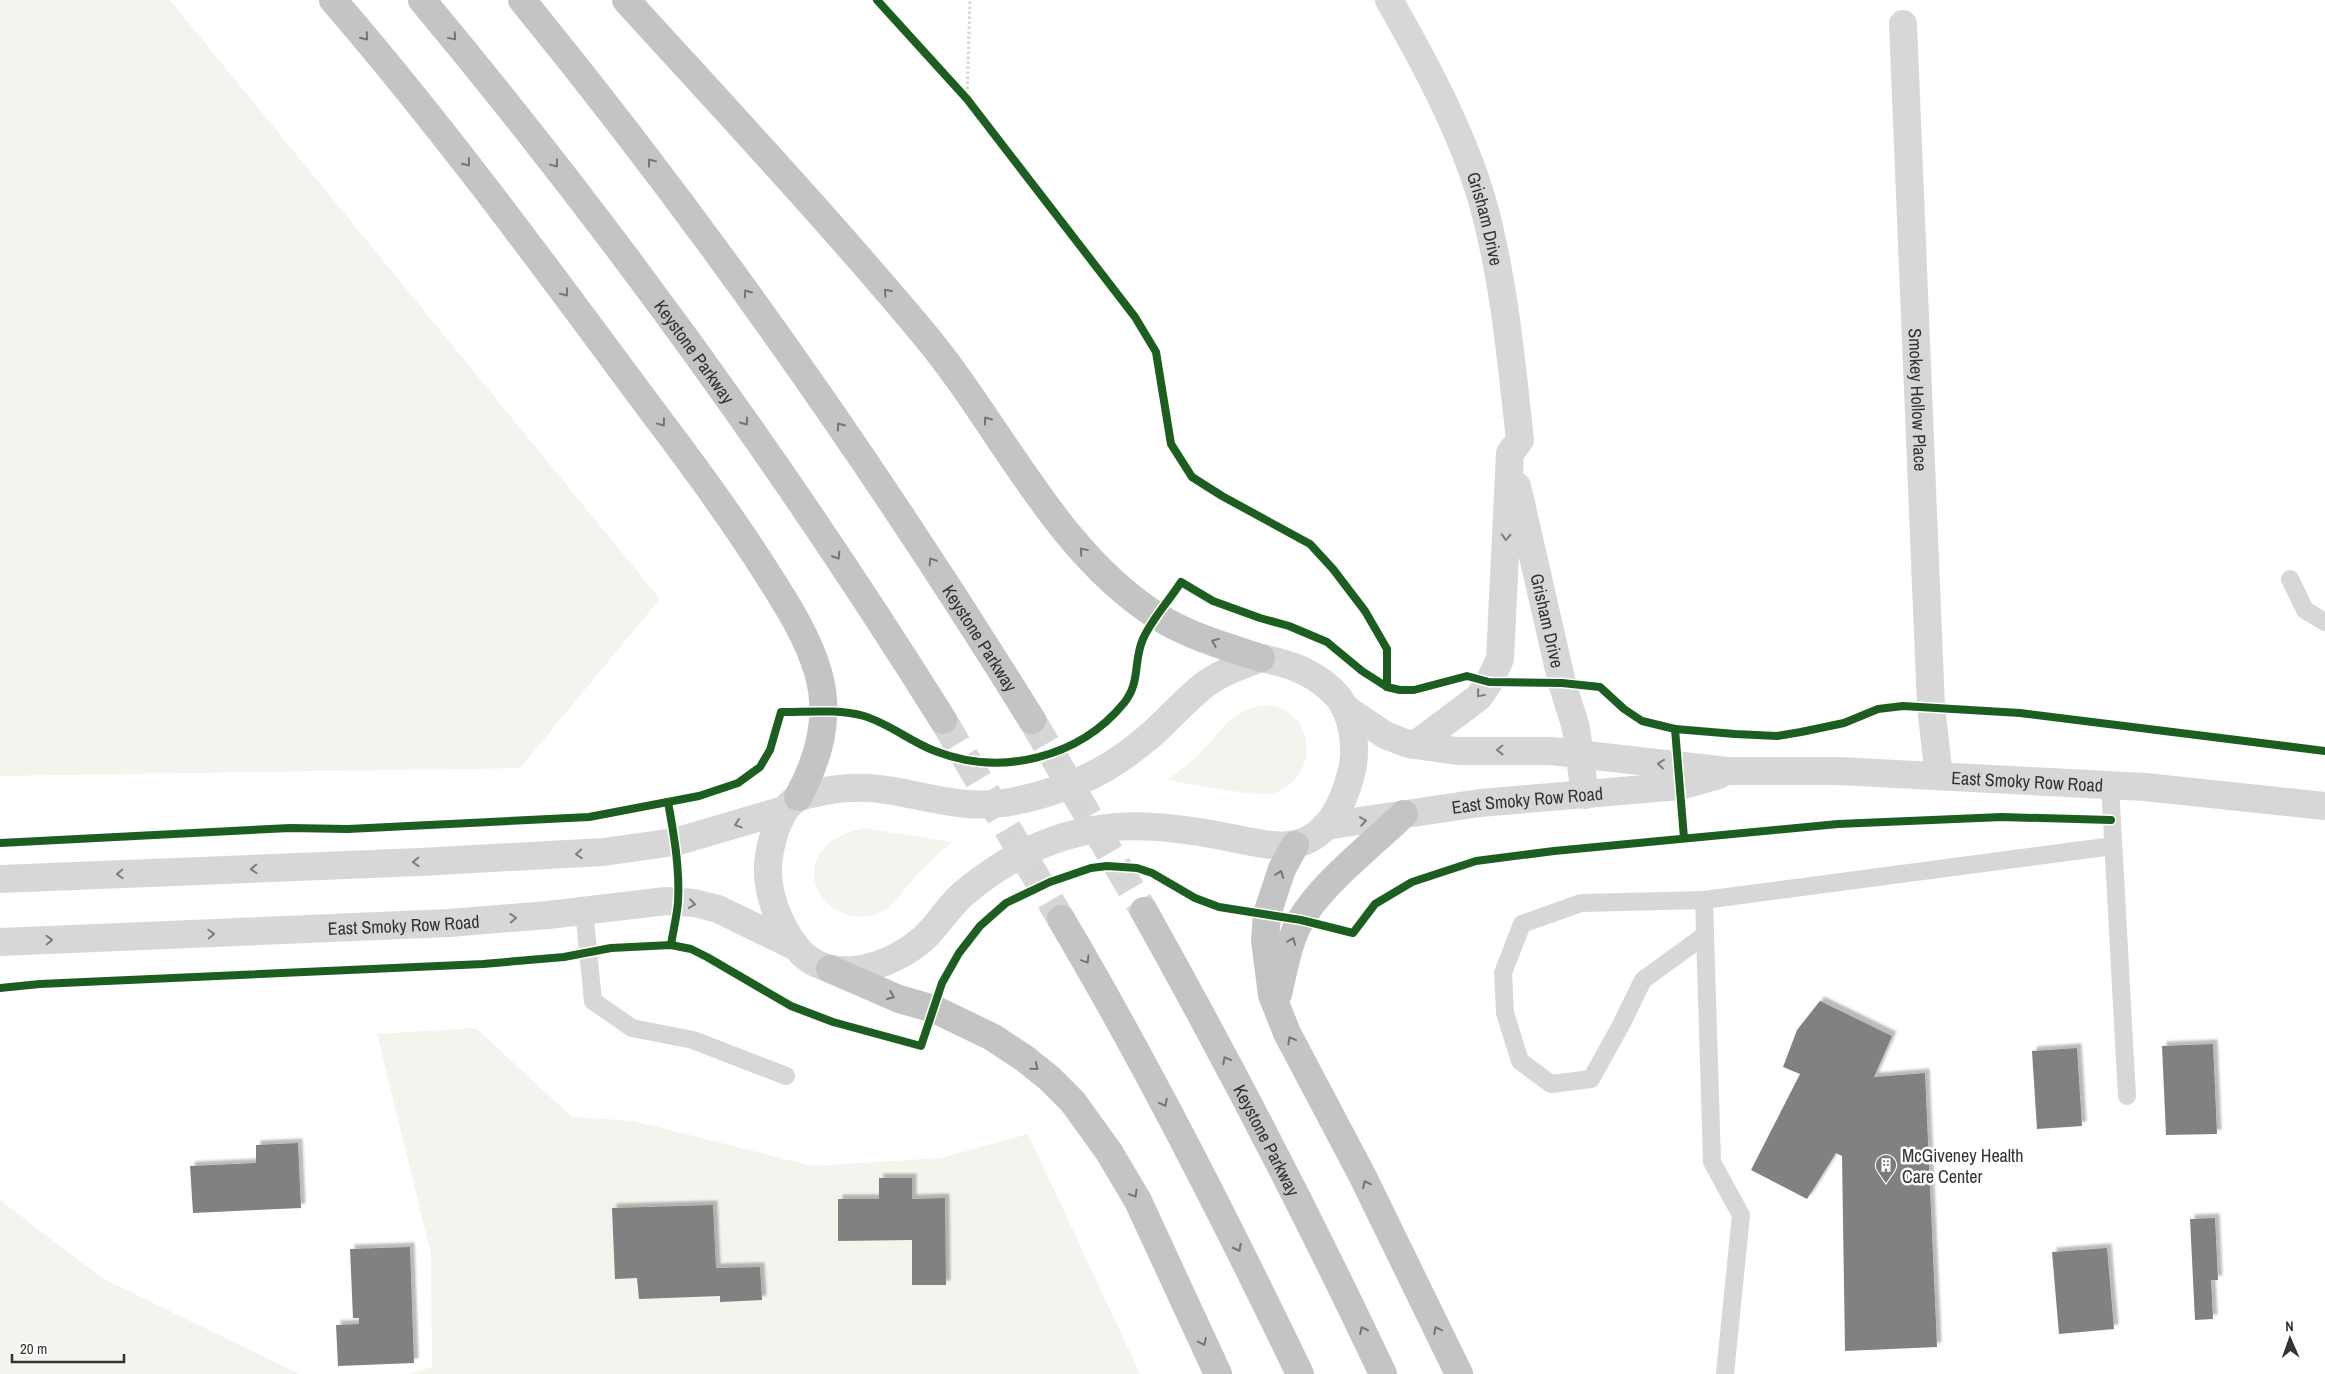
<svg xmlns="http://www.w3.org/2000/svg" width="2325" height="1374" font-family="'Archivo Narrow',sans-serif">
<defs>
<filter id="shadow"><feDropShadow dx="4.5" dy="-4.5" stdDeviation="1" flood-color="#0004"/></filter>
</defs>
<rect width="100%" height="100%" fill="#fff"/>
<!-- green -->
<g fill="#f1f5ed">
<path d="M 0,0 L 170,0 L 660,599 L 520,768 L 0,776 Z"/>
<path d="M 1258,706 C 1265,706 1273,705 1280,708 C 1320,725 1313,781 1274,793 C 1259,798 1187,783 1167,780 C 1178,772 1189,764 1198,755 C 1220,734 1226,714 1258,706 Z"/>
<path d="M 863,828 L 952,842 C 937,854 924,867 911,882 C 903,890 894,905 885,910 C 828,942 770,850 863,828 Z"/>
<path d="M 476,1028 L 572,1117 L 634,1121 L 812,1166 L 941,1158 L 1028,1134 L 1140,1374 L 409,1374 L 432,1367 L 431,1254 L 377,1034 Z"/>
<path d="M 0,1200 L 102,1278 L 299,1374 L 0,1374 Z"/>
</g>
<!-- building -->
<g fill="#818181" filter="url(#shadow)">
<path d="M 1820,1001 L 1892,1036 L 1874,1077 L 1925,1073 L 1937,1347 L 1845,1351 L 1842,1156 L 1836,1153 L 1807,1199 L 1751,1170 L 1800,1074 L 1783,1067 L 1797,1030 Z"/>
<path d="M 2213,1044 L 2217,1134 L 2166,1135 L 2162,1046 Z"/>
<path d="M 2077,1048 L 2082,1126 L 2037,1129 L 2032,1051 Z"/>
<path d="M 298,1143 L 301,1208 L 193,1213 L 190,1166 L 256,1163 L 256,1145 Z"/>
<path d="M 879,1178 L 912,1178 L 912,1199 L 945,1198 L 946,1285 L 912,1285 L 912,1240 L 838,1241 L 838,1199 L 879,1199 Z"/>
<path d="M 713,1205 L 716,1268 L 760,1267 L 762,1300 L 720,1302 L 720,1296 L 639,1299 L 637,1278 L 615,1279 L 612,1208 Z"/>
<path d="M 2215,1218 L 2218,1280 L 2211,1280 L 2213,1319 L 2195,1320 L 2190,1219 Z"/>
<path d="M 410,1247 L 414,1363 L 338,1366 L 336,1325 L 359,1324 L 359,1318 L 353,1318 L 350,1249 Z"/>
<path d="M 2107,1248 L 2114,1329 L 2059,1334 L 2052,1252 Z"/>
</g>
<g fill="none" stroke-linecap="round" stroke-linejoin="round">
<!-- motorway-tunnel -->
<g stroke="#d6d6d6" stroke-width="28" stroke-dasharray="28 14" stroke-linecap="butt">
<path d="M 943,720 L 1061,919"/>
<path d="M 1032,720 L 1144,911"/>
</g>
<!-- path -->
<path stroke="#d6d6d6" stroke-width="3" stroke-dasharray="2.5 2.5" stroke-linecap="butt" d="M 967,99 L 970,0"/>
<!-- service -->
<g stroke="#d7d7d7" stroke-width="18">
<path d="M 2290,579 L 2305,610 L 2325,622"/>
<path d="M 2110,785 L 2127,1096"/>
<path d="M 1704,900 L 1581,903 L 1522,924 L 1503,973 L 1505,1013 L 1520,1061 L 1551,1084 L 1591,1079 L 1621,1025 L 1643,980 L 1705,935"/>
<path d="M 584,910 L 593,1001 L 632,1028 L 693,1040 L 786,1076"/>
<path d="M 1725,1374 L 1741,1215 L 1712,1162 L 1704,900 L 2113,846"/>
</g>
<!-- minor -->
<g stroke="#d7d7d7" stroke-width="28">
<path id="s1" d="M 1389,0 C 1424,61 1462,132 1482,200 C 1504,278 1511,359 1520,440 L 1510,453 L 1500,659 L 1489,682 L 1479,697 L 1415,745"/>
<path id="s2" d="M 1903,24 L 1931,707 L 1939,776"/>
<path id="s3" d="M 1517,486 L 1562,683 L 1576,728 L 1585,795"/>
</g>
<!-- tertiary -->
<g stroke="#d7d7d7" stroke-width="28">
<path d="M 1261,658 C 1291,664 1319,674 1339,698 C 1353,717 1357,747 1352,770 C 1345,799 1330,836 1296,844 C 1276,849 1243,840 1222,836 C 1154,823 1097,819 1032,849 C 1007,861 984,876 963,894 C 948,907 938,925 923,939 C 889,968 829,988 796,947 C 777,922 764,887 769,856 C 772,838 780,807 798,798 C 804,795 813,794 820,792 C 879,779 912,799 967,804 C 1004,807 1043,796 1077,782 C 1105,771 1129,754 1152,734 C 1170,718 1187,698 1207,683 C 1223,672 1242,665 1261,658 Z"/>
<path id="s4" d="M 1345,708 L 1385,735 L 1408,744 L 1457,751 L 1551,751 L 1727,771 L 1838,771 L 2145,787 L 2325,806"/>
<path id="s5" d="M 1325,826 L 1480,803 L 1680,786 L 1719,775"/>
<path d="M 0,879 L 420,862 L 603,852 L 675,842 L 784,810"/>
<path id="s6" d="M 0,942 L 449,923 L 548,915 L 666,901 L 694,903 L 718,909 L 796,947"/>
</g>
<!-- motorway -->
<g stroke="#c4c4c4" stroke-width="28">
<path d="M 333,0 C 447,132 549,272 653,412 C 694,466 734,520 770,578 C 789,608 808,638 818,672 C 831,717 819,758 798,797"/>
<path id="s7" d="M 422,0 C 612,228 786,469 943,720"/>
<path id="s8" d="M 522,0 C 708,228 877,470 1032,720"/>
<path d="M 626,0 C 726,110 829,220 924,334 C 1001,426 1054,550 1157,616 C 1188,636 1227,647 1261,658"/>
<path d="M 1295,845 L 1282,869 L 1267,914 L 1265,941 L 1272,995 L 1287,1033 L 1363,1177 L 1459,1374"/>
<path id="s9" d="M 1144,911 C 1229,1063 1309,1217 1383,1374"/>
<path d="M 1061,919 C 1148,1066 1226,1220 1300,1374"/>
<path d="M 830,969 L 899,999 L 934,1009 L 992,1037 L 1024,1058 L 1049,1078 L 1073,1102 L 1109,1152 L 1138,1201 L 1218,1374"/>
<path d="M 1278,994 C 1284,969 1288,943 1300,921 C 1322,883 1372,845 1404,814"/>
</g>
<!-- cycleway casing -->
<g stroke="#fff" stroke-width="11">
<g id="cycleway">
<path d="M 877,0 L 967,99 L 1135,317 L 1156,352 L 1171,444 L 1192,477 L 1222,496 L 1310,544 L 1333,569 L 1365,611 L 1387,649 L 1387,687"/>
<path d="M 1675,729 L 1684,838"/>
<path d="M 668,802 C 674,835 680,869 678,902 C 677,916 673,931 671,945"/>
<path d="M 0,843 L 290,828 L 348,829 L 589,817 L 699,796 L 738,783 L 760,767 L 770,750 L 781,712 C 808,712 838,709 864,716 C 890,724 911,742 935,751 C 1001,777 1079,758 1124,703 C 1141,682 1133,661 1143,639 C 1152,619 1169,601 1181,582 L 1213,601 L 1260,618 L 1289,626 L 1327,642 L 1362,671 L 1387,687 L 1400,690 L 1414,690 L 1467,676 L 1489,682 L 1562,683 L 1600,687 L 1624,709 L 1642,721 L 1675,729 L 1735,734 L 1777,736 L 1801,732 L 1844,723 L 1878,709 L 1903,706 L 2020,713 L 2325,751"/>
<path d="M 0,988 L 40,984 L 483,964 L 564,957 L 611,948 L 671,945 L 691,949 L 707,957 L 791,1006 L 833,1022 L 921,1046 L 942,983 L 959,953 L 980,926 L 1006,903 L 1050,882 L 1091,868 L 1107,866 L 1137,868 L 1152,873 L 1195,898 L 1219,907 L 1301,920 L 1353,933 L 1375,904 L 1412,882 L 1476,861 L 1554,851 L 1838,824 L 2002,817 L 2111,820"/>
</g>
</g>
<!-- cycleway -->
<use href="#cycleway" stroke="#1b5e20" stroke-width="8"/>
</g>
<!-- one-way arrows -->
<defs><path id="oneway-chevron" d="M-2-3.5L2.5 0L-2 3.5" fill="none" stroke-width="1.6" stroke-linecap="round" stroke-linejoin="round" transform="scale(1.25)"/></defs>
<g stroke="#747474">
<use href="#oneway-chevron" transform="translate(365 37) rotate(51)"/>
<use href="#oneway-chevron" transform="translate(453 37) rotate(50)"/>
<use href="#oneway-chevron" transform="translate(651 162) rotate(-127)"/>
<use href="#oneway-chevron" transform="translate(467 163) rotate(51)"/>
<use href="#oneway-chevron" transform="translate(555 164) rotate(53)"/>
<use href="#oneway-chevron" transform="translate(887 292) rotate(-132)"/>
<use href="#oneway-chevron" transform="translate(565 293) rotate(53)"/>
<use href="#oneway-chevron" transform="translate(747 293) rotate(-125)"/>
<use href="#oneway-chevron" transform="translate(987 420) rotate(-126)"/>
<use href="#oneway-chevron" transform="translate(745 422) rotate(55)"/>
<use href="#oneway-chevron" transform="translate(662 423) rotate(53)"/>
<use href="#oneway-chevron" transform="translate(840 426) rotate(-125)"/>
<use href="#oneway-chevron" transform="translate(1083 551) rotate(-130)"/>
<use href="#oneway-chevron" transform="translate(837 556) rotate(57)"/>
<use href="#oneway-chevron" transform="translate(932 561) rotate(-123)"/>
<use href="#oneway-chevron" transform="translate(1215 642) rotate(-158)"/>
<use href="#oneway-chevron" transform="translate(1280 874) rotate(-69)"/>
<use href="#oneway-chevron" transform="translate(1292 941) rotate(-69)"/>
<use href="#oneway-chevron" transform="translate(1086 960) rotate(59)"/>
<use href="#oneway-chevron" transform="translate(891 996) rotate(23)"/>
<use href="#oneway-chevron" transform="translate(1291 1040) rotate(-118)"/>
<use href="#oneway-chevron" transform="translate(1226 1060) rotate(-118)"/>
<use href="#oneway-chevron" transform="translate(1035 1067) rotate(39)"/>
<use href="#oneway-chevron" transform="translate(1164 1103) rotate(62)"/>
<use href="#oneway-chevron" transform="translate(1366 1184) rotate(-116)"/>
<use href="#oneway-chevron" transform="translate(1134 1194) rotate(59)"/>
<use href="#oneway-chevron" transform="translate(1238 1248) rotate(63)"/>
<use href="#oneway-chevron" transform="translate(1363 1330) rotate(-115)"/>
<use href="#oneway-chevron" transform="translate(1437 1330) rotate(-116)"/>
<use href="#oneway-chevron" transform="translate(1203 1342) rotate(65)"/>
</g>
<g stroke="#7d7d7d">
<use href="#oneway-chevron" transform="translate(1506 537) rotate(93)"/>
<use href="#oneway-chevron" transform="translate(1480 694) rotate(130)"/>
<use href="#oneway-chevron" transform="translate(1500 750) rotate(179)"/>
<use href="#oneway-chevron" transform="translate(1661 764) rotate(-174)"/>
<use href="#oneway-chevron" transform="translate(1363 821) rotate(-8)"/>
<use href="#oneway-chevron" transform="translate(738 824) rotate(162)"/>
<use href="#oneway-chevron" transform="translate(579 854) rotate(176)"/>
<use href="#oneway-chevron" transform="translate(416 862) rotate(178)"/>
<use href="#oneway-chevron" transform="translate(254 869) rotate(178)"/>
<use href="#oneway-chevron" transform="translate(120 874) rotate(178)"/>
<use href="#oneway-chevron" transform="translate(692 904) rotate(8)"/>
<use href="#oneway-chevron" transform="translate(513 918) rotate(-4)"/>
<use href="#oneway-chevron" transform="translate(211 934) rotate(-2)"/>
<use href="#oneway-chevron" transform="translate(49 940) rotate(-2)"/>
</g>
<!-- icons -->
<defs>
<g id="building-pin" transform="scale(1.125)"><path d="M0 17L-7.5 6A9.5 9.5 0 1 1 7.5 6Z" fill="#7a7a7a" stroke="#fff"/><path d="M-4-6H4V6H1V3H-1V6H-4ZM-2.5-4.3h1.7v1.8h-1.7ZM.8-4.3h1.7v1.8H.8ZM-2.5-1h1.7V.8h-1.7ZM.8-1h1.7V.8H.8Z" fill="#fff"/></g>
</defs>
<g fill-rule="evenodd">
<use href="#building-pin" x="1886" y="1165"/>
</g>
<g text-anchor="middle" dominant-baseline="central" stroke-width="5" stroke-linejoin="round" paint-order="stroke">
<!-- street labels -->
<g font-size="18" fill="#333" stroke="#fff">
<text stroke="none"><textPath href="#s1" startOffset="240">Grisham Drive</textPath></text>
<text stroke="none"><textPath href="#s7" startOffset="445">Keystone Parkway</textPath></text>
<text stroke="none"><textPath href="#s2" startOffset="376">Smokey Hollow Place</textPath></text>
<text stroke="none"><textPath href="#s3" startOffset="138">Grisham Drive</textPath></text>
<text stroke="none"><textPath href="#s8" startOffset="786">Keystone Parkway</textPath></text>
<text stroke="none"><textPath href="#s4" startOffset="694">East Smoky Row Road</textPath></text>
<text stroke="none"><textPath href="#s5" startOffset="204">East Smoky Row Road</textPath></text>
<text stroke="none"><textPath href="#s6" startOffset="404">East Smoky Row Road</textPath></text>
<text stroke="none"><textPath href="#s9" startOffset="260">Keystone Parkway</textPath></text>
</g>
<!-- poi labels -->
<g font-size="18" fill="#333" stroke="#fff" text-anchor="start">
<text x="1902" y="1155">McGiveney Health<tspan x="1902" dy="21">Care Center</tspan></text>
</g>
</g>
<!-- north arrow -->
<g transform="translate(2290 1339) rotate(358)" stroke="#ffffff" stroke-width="4" paint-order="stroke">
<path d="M0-4L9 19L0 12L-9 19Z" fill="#333333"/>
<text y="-8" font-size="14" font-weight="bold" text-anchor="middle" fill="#333333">N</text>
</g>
<!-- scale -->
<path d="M12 1354v8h112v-8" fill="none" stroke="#333333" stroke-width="2.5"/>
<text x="20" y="1354" font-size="15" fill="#333333" stroke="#ffffff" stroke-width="4" paint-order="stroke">20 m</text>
</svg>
